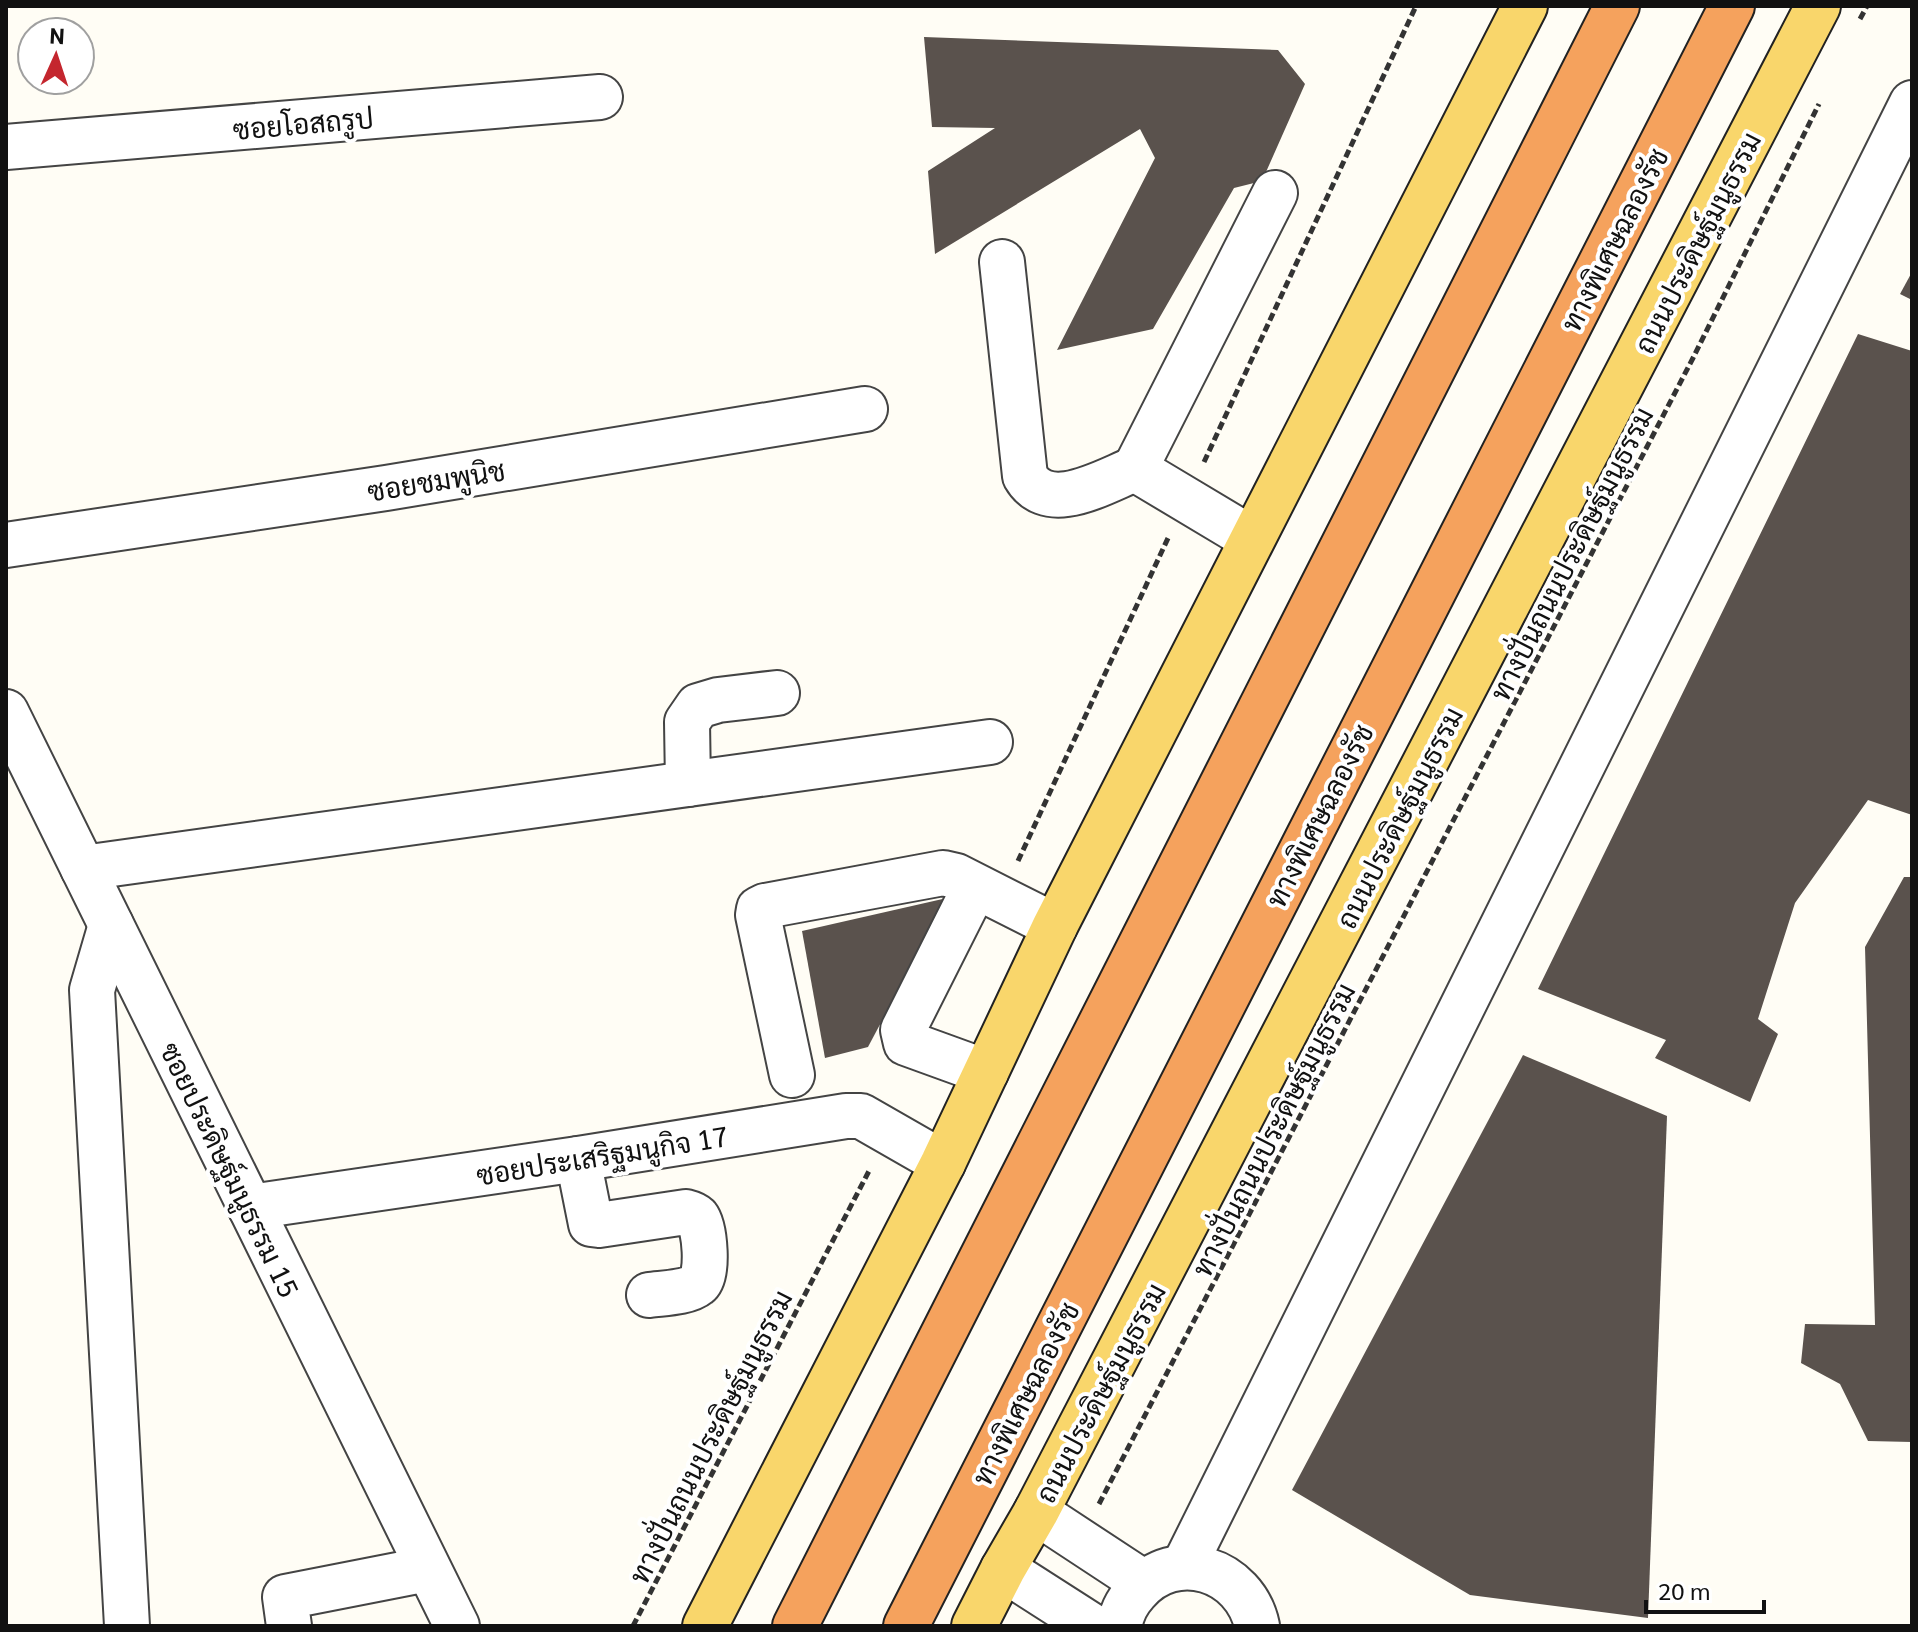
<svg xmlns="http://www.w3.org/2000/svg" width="1918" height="1632" font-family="Georgia,Sarabun,serif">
<rect width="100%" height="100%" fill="#fffdf5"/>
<!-- building -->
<g fill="#5a524d">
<path d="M 924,37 L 1278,50 L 1305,84 L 1262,181 L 1234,188 L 1153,329 L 1057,350 L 1155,158 L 1140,129 L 935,254 L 928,171 L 995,128 L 932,127 Z"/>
<path d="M 1912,272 L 1912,300 L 1900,294 Z"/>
<path d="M 1858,334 L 1912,351 L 1912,815 L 1868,800 L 1795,903 L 1758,1019 L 1778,1034 L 1750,1102 L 1655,1058 L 1666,1040 L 1538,989 Z"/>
<path d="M 1904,877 L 1912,877 L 1912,1442 L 1868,1441 L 1840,1384 L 1801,1363 L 1805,1324 L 1875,1325 L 1865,947 Z"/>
<path d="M 947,898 L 868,1047 L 825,1058 L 802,931 Z"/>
<path d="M 1523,1055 L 1667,1116 L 1648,1618 L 1470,1595 L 1292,1490 Z"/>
</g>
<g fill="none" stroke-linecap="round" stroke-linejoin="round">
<!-- minor casing -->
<g stroke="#444" stroke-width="48">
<g id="minor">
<path d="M 6,147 L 600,97"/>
<path d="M 1002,262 L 1025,476 C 1048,516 1104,481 1135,469"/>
<path d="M 1252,539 L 1135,469 L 1275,193"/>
<path d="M 6,545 L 386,488 L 865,409"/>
<path d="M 6,712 L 457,1626"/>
<path d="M 688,784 L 687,722 L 698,706 L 718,700 L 777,693"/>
<path d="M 83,868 L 990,742"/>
<path d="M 975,887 L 903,1030 L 906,1043 L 986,1072"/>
<path d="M 111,925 L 92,990 L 127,1626"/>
<path d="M 792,1075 L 758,915 L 759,909 L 765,906 L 943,873 L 956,876 L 1055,926"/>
<path d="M 578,1159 L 591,1224 L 599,1225 L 686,1212 C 690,1213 694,1214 697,1217 C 705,1227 709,1276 698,1284 C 687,1293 663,1293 649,1295"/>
<path d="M 250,1207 L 578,1159 L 846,1116 L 861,1116 L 943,1163"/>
<path d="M 1036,1512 L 1144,1583"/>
<path d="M 1184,1566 L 1912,103"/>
<path d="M 1003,1569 L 1092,1626"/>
<path d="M 289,1626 L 285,1597 L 428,1569"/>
<path d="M 1120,1626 C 1121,1613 1127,1602 1136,1592 C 1175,1546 1245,1569 1257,1626"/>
</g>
</g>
<!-- major casing -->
<g stroke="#222" stroke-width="48">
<g id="major">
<path d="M 705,1626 L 943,1163 L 1055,926 L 1525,6"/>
<path d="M 974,1626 L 1003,1569 L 1036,1512 L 1818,6"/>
</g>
</g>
<!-- highway casing -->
<g stroke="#222" stroke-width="48">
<g id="highway">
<path d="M 795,1626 L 1617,6"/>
<path d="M 906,1626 L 1732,6"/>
</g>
</g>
<!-- path -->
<g stroke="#333" stroke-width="5" stroke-dasharray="8 4" stroke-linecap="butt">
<path d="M 1860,19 L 1867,6"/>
<path d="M 1204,462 L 1416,6"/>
<path d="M 1018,861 L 1169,536"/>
<path d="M 1099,1504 L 1693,358 L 1819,104"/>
<path d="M 633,1626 L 870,1169"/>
</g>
<!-- minor -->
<use href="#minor" stroke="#fff" stroke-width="44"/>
<!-- major -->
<use href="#major" stroke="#f9d66b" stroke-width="44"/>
<!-- highway -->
<use href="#highway" stroke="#f5a25d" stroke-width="44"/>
</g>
<g text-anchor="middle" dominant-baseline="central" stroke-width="8" stroke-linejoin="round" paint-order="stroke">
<!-- street labels -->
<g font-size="28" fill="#111" stroke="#fff">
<text transform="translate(303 122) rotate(-5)">ซอยโอสถรูป</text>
<text transform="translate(1613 239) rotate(-63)">ทางพิเศษฉลองรัช</text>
<text transform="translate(1696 242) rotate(-63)">ถนนประดิษฐ์มนูธรรม</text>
<text transform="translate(436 479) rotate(-9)">ซอยชมพูนิช</text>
<text transform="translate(1570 553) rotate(-63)">ทางปั่นถนนประดิษฐ์มนูธรรม</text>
<text transform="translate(1318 815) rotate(-63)">ทางพิเศษฉลองรัช</text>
<text transform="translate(1398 817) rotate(-63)">ถนนประดิษฐ์มนูธรรม</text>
<text transform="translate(1272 1129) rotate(-63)">ทางปั่นถนนประดิษฐ์มนูธรรม</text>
<text transform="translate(602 1154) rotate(-9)">ซอยประเสริฐมนูกิจ 17</text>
<text transform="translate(231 1169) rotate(64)">ซอยประดิษฐ์มนูธรรม 15</text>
<text transform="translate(1099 1392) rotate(-62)">ถนนประดิษฐ์มนูธรรม</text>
<text transform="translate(1024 1393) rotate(-63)">ทางพิเศษฉลองรัช</text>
<text transform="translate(709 1436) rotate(-63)">ทางปั่นถนนประดิษฐ์มนูธรรม</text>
</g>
</g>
<!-- border -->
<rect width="1918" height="1632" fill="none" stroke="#111111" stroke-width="16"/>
<!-- north arrow -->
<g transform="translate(56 56) rotate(3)"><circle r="38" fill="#ffffff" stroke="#a0a0a0" stroke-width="2"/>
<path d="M0-6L14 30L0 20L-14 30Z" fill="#c4262e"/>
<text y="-12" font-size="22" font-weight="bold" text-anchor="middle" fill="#111111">N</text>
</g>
<!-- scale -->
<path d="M1646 1600v12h118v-12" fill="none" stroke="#111111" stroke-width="4"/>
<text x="1658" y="1600" font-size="24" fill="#111111" stroke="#ffffff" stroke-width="6" paint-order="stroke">20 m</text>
</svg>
